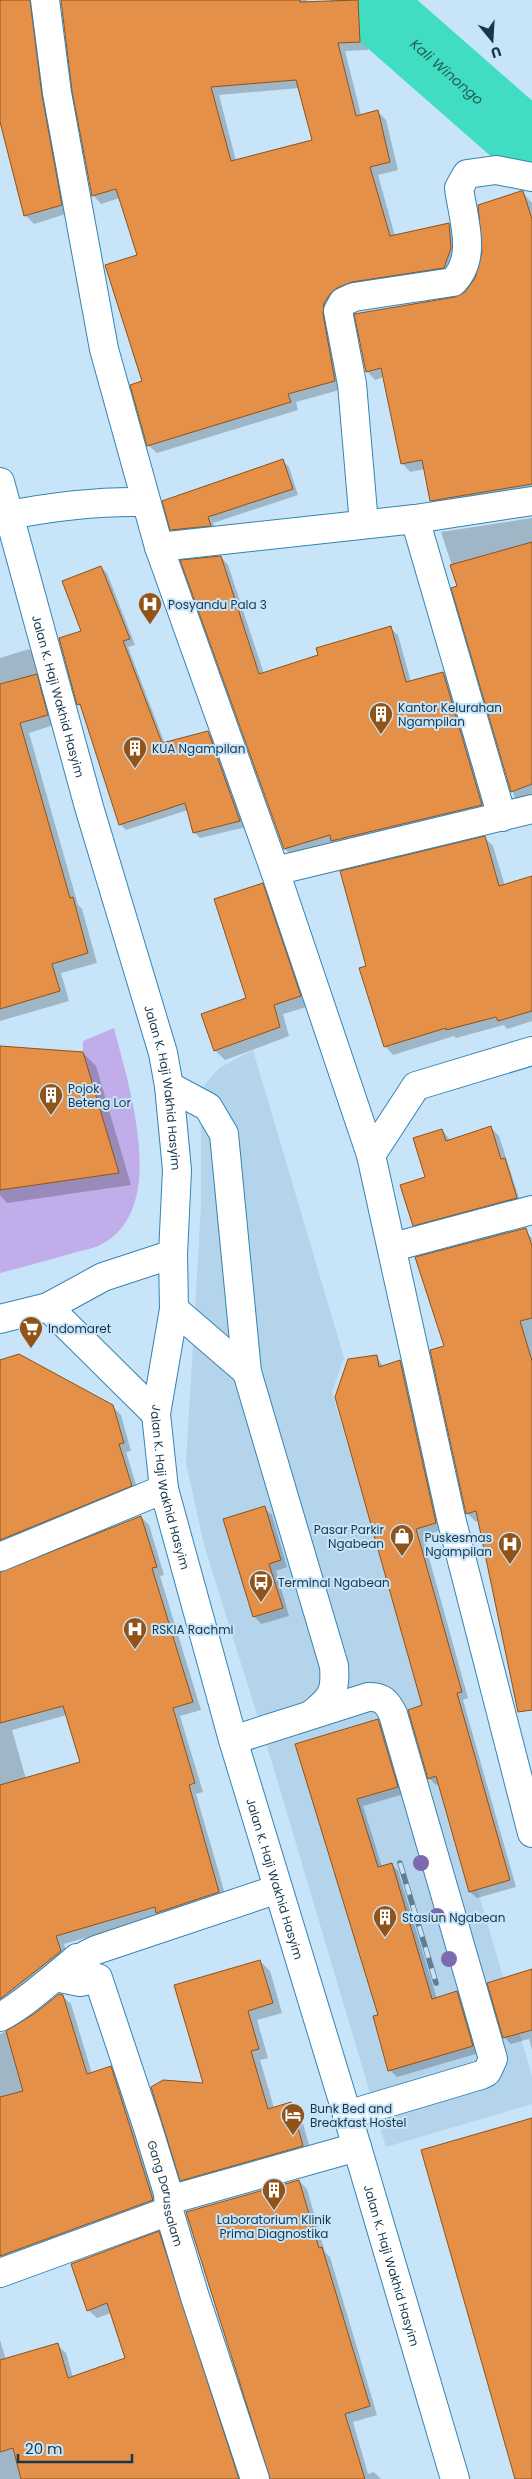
<svg xmlns="http://www.w3.org/2000/svg" width="532" height="2479" font-family="Poppins,sans-serif">
<rect width="100%" height="100%" fill="#c7e4f9"/>
<!-- built -->
<path fill="#b4d4eb" d="M 253,1050 L 344,1358 L 332,1392 L 532,2076 L 532,2104 L 386,2147 L 273,1766 L 204,1545 L 186,1463 L 201,1207 L 201,1089 L 219,1068 Z"/>
<!-- green -->
<path fill="#c0ade9" d="M 114,1028 C 128,1084 170,1208 102,1244 C 94,1249 82,1250 73,1253 C 49,1260 24,1267 0,1273 L 0,1190 L 118,1173 L 83,1052 L 83,1041 Z"/>
<!-- shadow -->
<g fill="#0003" fill-rule="evenodd">
<path d="M 0,0 L 41,0 L 69,213 L 34,224 L 26,216 L 0,117 Z"/>
<path d="M 62,0 L 307,0 L 307,3 L 357,2 L 366,10 L 368,50 L 345,51 L 361,115 L 377,111 L 386,120 L 398,170 L 378,175 L 395,236 L 449,224 L 457,233 L 453,276 L 345,296 L 343,389 L 296,402 L 298,410 L 157,453 L 148,445 L 139,255 L 120,198 L 101,204 L 93,195 ZM 299,88 L 313,141 L 236,161 L 219,95 Z"/>
<path d="M 522,192 L 532,203 L 532,495 L 439,509 L 431,500 L 425,469 L 410,472 L 402,463 L 384,377 L 375,380 L 367,371 L 466,293 L 476,278 Z"/>
<path d="M 283,461 L 289,467 L 298,495 L 213,523 L 216,531 L 178,536 L 172,529 Z"/>
<path d="M 532,518 L 532,802 L 522,805 L 514,796 L 453,589 L 459,587 L 441,532 Z"/>
<path d="M 221,557 L 228,565 L 264,674 L 320,656 L 390,628 L 398,635 L 411,682 L 443,673 L 451,681 L 489,812 L 292,856 L 285,849 Z"/>
<path d="M 101,567 L 107,573 L 135,645 L 128,647 L 165,744 L 208,733 L 214,739 L 246,827 L 200,838 L 194,832 L 188,810 L 126,830 L 120,824 L 83,709 L 78,704 L 83,632 Z"/>
<path d="M 29,649 L 39,659 L 57,724 L 29,733 L 78,905 L 82,909 L 97,963 L 61,973 L 69,1001 L 0,1021 L 0,658 Z"/>
<path d="M 485,838 L 493,846 L 505,886 L 532,877 L 532,1021 L 507,1029 L 504,1025 L 456,1038 L 454,1036 L 393,1055 L 385,1046 L 367,966 Z"/>
<path d="M 262,884 L 272,894 L 310,1006 L 283,1014 L 289,1036 L 225,1060 L 215,1050 L 248,999 Z"/>
<path d="M 0,1047 L 83,1053 L 96,1066 L 131,1185 L 7,1203 L 0,1195 Z"/>
<path d="M 491,1128 L 499,1136 L 522,1207 L 423,1234 L 414,1225 L 442,1130 L 451,1141 Z"/>
<path d="M 524,1230 L 532,1238 L 532,1677 L 479,1520 L 476,1522 L 467,1513 L 445,1347 Z"/>
<path d="M 376,1356 L 384,1367 L 400,1361 L 407,1368 L 442,1530 L 423,1536 L 468,1698 L 463,1700 L 516,1887 L 477,1898 L 470,1892 L 439,1784 L 436,1785 L 429,1778 L 424,1706 Z"/>
<path d="M 0,1361 L 112,1406 L 121,1415 L 131,1451 L 126,1452 L 139,1494 L 0,1553 Z"/>
<path d="M 264,1508 L 272,1515 L 287,1567 L 276,1571 L 289,1616 L 261,1624 L 254,1616 Z"/>
<path d="M 141,1517 L 149,1525 L 164,1575 L 160,1576 L 201,1710 L 180,1716 L 203,1792 L 196,1794 L 227,1901 L 161,1916 L 64,1944 L 69,1960 L 0,2014 L 0,1574 ZM 67,1715 L 81,1763 L 26,1779 L 12,1730 Z"/>
<path d="M 378,1721 L 385,1728 L 404,1794 L 363,1806 L 382,1867 L 391,1864 L 398,1871 L 437,1999 L 457,1993 L 464,2000 L 479,2053 L 397,2077 L 390,2070 L 380,2015 L 297,1744 Z"/>
<path d="M 260,1961 L 270,1971 L 282,2013 L 257,2020 L 268,2058 L 260,2060 L 274,2108 L 290,2103 L 300,2113 L 312,2155 L 191,2189 L 182,2180 L 204,2084 Z"/>
<path d="M 532,1971 L 532,2050 L 529,2039 L 511,2044 L 504,2037 Z"/>
<path d="M 62,1996 L 71,2004 L 92,2074 L 110,2067 L 119,2076 L 160,2209 L 0,2269 L 0,2034 L 22,2024 Z"/>
<path d="M 299,2181 L 307,2189 L 325,2252 L 330,2257 L 377,2415 L 353,2422 L 368,2474 L 374,2472 L 381,2479 L 271,2479 Z"/>
<path d="M 159,2233 L 167,2241 L 243,2479 L 0,2479 L 0,2340 L 6,2360 L 57,2345 L 66,2353 L 73,2377 L 126,2359 L 111,2313 L 97,2318 L 88,2310 Z"/>
</g>
<g fill="none" stroke-linecap="round" stroke-linejoin="round">
<!-- river -->
<path stroke="#41ddc2" stroke-width="69" id="s1" d="M 365,0 L 519,135 L 532,137"/>
</g>
<!-- building -->
<g fill="#e49049" stroke="#8f5219" fill-rule="evenodd">
<path d="M 0,0 L 30,0 L 42,95 L 62,205 L 24,216 L 0,122 Z"/>
<path d="M 61,0 L 300,0 L 300,2 L 358,0 L 360,42 L 338,43 L 356,116 L 378,110 L 390,162 L 370,167 L 390,236 L 449,223 L 451,248 L 444,268 L 352,282 L 337,288 L 330,294 L 324,303 L 323,314 L 335,381 L 288,394 L 291,402 L 147,446 L 130,385 L 142,381 L 105,265 L 137,255 L 116,189 L 92,196 L 72,91 ZM 296,80 L 312,140 L 231,161 L 211,87 Z"/>
<path d="M 521,191 L 523,191 L 532,219 L 532,484 L 430,501 L 422,460 L 401,464 L 381,368 L 366,372 L 354,314 L 455,297 L 465,292 L 475,278 L 482,252 L 478,205 Z"/>
<path d="M 283,459 L 293,489 L 208,517 L 211,526 L 170,530 L 162,501 Z"/>
<path d="M 532,542 L 532,784 L 511,792 L 451,588 L 457,586 L 450,565 Z"/>
<path d="M 221,556 L 259,674 L 318,655 L 316,648 L 391,626 L 406,682 L 443,672 L 482,805 L 331,841 L 330,835 L 284,849 L 180,560 Z"/>
<path d="M 101,566 L 130,639 L 123,641 L 162,743 L 208,731 L 240,821 L 193,833 L 185,803 L 119,825 L 80,704 L 77,705 L 59,638 L 81,631 L 62,581 Z"/>
<path d="M 37,674 L 48,715 L 20,723 L 70,898 L 73,897 L 88,953 L 52,964 L 60,991 L 0,1009 L 0,684 Z"/>
<path d="M 485,836 L 499,886 L 532,876 L 532,1011 L 498,1021 L 496,1017 L 446,1030 L 446,1028 L 384,1047 L 359,968 L 366,966 L 340,871 Z"/>
<path d="M 263,883 L 301,996 L 274,1005 L 280,1027 L 214,1051 L 201,1014 L 246,998 L 214,899 Z"/>
<path d="M 0,1046 L 83,1052 L 119,1173 L 0,1190 Z"/>
<path d="M 491,1126 L 501,1159 L 505,1158 L 517,1198 L 413,1226 L 400,1185 L 425,1177 L 413,1138 L 442,1129 L 446,1141 Z"/>
<path d="M 526,1228 L 532,1246 L 532,1318 L 520,1321 L 532,1361 L 532,1710 L 518,1712 L 476,1511 L 466,1514 L 430,1350 L 444,1346 L 415,1257 Z"/>
<path d="M 19,1354 L 113,1405 L 124,1443 L 119,1444 L 132,1486 L 0,1540 L 0,1360 Z"/>
<path d="M 377,1355 L 379,1367 L 400,1360 L 436,1523 L 416,1529 L 462,1692 L 457,1693 L 510,1880 L 469,1892 L 436,1776 L 428,1779 L 408,1710 L 422,1705 L 335,1397 L 348,1359 Z"/>
<path d="M 265,1506 L 281,1560 L 269,1564 L 283,1608 L 253,1617 L 223,1519 Z"/>
<path d="M 141,1516 L 157,1567 L 152,1568 L 193,1702 L 173,1708 L 195,1783 L 189,1785 L 219,1892 L 156,1913 L 155,1907 L 56,1936 L 61,1951 L 0,1999 L 0,1785 L 80,1762 L 63,1706 L 0,1723 L 0,1572 Z"/>
<path d="M 378,1719 L 398,1787 L 357,1799 L 378,1867 L 392,1863 L 432,1999 L 457,1991 L 473,2046 L 388,2071 L 373,2016 L 378,2015 L 295,1744 Z"/>
<path d="M 260,1960 L 273,2003 L 248,2011 L 259,2049 L 251,2051 L 268,2109 L 291,2102 L 303,2146 L 180,2181 L 151,2087 L 163,2080 L 203,2083 L 174,1985 Z"/>
<path d="M 532,1969 L 532,2030 L 503,2038 L 487,1983 Z"/>
<path d="M 59,1994 L 63,1995 L 87,2074 L 111,2066 L 153,2200 L 0,2256 L 0,2097 L 23,2091 L 6,2031 L 34,2014 Z"/>
<path d="M 532,2118 L 532,2479 L 515,2479 L 421,2150 Z"/>
<path d="M 299,2180 L 319,2248 L 322,2247 L 370,2406 L 345,2414 L 365,2479 L 270,2479 L 186,2212 Z"/>
<path d="M 159,2231 L 239,2479 L 21,2479 L 13,2448 L 0,2452 L 0,2360 L 58,2343 L 68,2378 L 125,2358 L 107,2303 L 87,2311 L 71,2264 Z"/>
</g>
<g fill="none" stroke-linecap="round" stroke-linejoin="round">
<!-- minor casing -->
<g stroke="#3484b4" stroke-width="30">
<g id="minor">
<path d="M 45,0 L 57,93 L 104,349 L 159,547 L 275,871 L 371,1155 L 451,1518 L 532,1833"/>
<path d="M 9,515 C 55,506 99,501 145,502"/>
<path d="M 415,519 L 502,817"/>
<path d="M 364,524 L 352,384 L 338,311 L 343,302 L 354,297 L 453,282 C 478,257 463,219 459,188 L 467,174 L 496,170 L 532,177"/>
<path d="M 159,547 L 415,519 L 532,501"/>
<path d="M 275,871 L 532,809"/>
<path d="M 169,1086 L 208,1107 L 224,1134 L 247,1372 L 334,1666 C 336,1692 332,1698 312,1714"/>
<path d="M 371,1155 L 416,1086 L 532,1051"/>
<path d="M 393,1247 L 532,1210"/>
<path d="M 48,1307 L 156,1414"/>
<path d="M 174,1309 L 247,1372"/>
<path d="M 0,1319 L 48,1307 L 103,1277 L 173,1254"/>
<path d="M 0,1557 L 164,1489"/>
<path d="M 233,1740 L 368,1697 C 382,1696 387,1702 393,1714 L 493,2059 L 487,2072 L 481,2075 L 347,2115"/>
<path id="s2" d="M 77,1958 L 55,1977 L 80,1982 L 98,1978 L 147,2125 L 168,2193 L 169,2211 L 195,2297 L 255,2479"/>
<path d="M 0,2017 C 35,1999 60,1966 96,1950 L 278,1889"/>
<path d="M 169,2200 L 357,2147"/>
<path d="M 0,2273 L 169,2211"/>
</g>
</g>
<!-- major casing -->
<g stroke="#3484b4" stroke-width="30">
<g id="major">
<path id="s3" d="M 0,482 L 89,807 L 163,1053 L 169,1086 L 177,1170 L 173,1254 L 174,1309 L 156,1414 L 164,1489 L 233,1740 L 357,2147 L 455,2479"/>
</g>
</g>
<!-- minor -->
<use href="#minor" stroke="#fff" stroke-width="28"/>
<!-- major -->
<use href="#major" stroke="#fff" stroke-width="28"/>
<!-- rail casing -->
<g stroke="#607f93" stroke-width="5.5">
<path id="rail" d="M 400,1863 L 436,1983"/>
</g>
<!-- rail -->
<use href="#rail" stroke="#c7e4f9" stroke-width="4" stroke-dasharray="11" stroke-linecap="butt"/>
</g>
<!-- trees -->
<g fill="#7c69b0">
<circle cx="421" cy="1863" r="8"/>
<circle cx="437" cy="1916" r="8"/>
<circle cx="449" cy="1959" r="8"/>
</g>
<!-- icons -->
<defs>
<g id="hospital-pin" transform="scale(1.25)"><path d="M0 17L-7.5 6A9.5 9.5 0 1 1 7.5 6Z" fill="#915318" stroke="#c7e4f9"/><path d="M-5-5h3v3.5h4V-5h3V5h-3V1.5h-4V5h-3Z" fill="#fff"/></g>
<g id="building-pin" transform="scale(1.25)"><path d="M0 17L-7.5 6A9.5 9.5 0 1 1 7.5 6Z" fill="#915318" stroke="#c7e4f9"/><path d="M-4-6H4V6H1V3H-1V6H-4ZM-2.5-4.3h1.7v1.8h-1.7ZM.8-4.3h1.7v1.8H.8ZM-2.5-1h1.7V.8h-1.7ZM.8-1h1.7V.8H.8Z" fill="#fff"/></g>
<g id="supermarket-pin" transform="scale(1.25)"><path d="M0 17L-7.5 6A9.5 9.5 0 1 1 7.5 6Z" fill="#915318" stroke="#c7e4f9"/><path d="M-6-5.5h2.5l.6 2H6L4.5 2H-2.5L-4.4-4H-6ZM-1.5 3.2a1.3 1.3 0 1 0 .1 0ZM3 3.2a1.3 1.3 0 1 0 .1 0Z" fill="#fff"/></g>
<g id="shop-pin" transform="scale(1.25)"><path d="M0 17L-7.5 6A9.5 9.5 0 1 1 7.5 6Z" fill="#915318" stroke="#c7e4f9"/><path d="M-5-2.5h2.3a2.7 3.5 0 0 1 5.4 0H5L5.5 6h-11ZM-1.5-2.5h3a1.5 2.3 0 0 0-3 0Z" fill="#fff"/></g>
<g id="bus-pin" transform="scale(1.25)"><path d="M0 17L-7.5 6A9.5 9.5 0 1 1 7.5 6Z" fill="#915318" stroke="#c7e4f9"/><path d="M-5-6H5V4H4V6H2V4H-2V6H-4V4H-5ZM-3.5-4V0h7V-4ZM-3.5 1.2v1.5H-2V1.2ZM2 1.2v1.5H3.5V1.2Z" fill="#fff"/></g>
<g id="hotel-pin" transform="scale(1.25)"><path d="M0 17L-7.5 6A9.5 9.5 0 1 1 7.5 6Z" fill="#915318" stroke="#c7e4f9"/><path d="M-6-4.5h1.5V1H6V5H4.5V3h-9V5H-6ZM-4 0a1.8 1.8 0 1 1 3.6 0ZM.5 0V-2.5h3Q6-2.5 6 0Z" fill="#fff"/></g>
</defs>
<g fill-rule="evenodd">
<use href="#hospital-pin" x="150" y="604"/>
<use href="#building-pin" x="381" y="714"/>
<use href="#building-pin" x="135" y="748"/>
<use href="#building-pin" x="51" y="1095"/>
<use href="#supermarket-pin" x="31" y="1328"/>
<use href="#shop-pin" x="402" y="1536"/>
<use href="#hospital-pin" x="510" y="1544"/>
<use href="#bus-pin" x="261" y="1582"/>
<use href="#hospital-pin" x="135" y="1629"/>
<use href="#building-pin" x="385" y="1917"/>
<use href="#hotel-pin" x="293" y="2115"/>
<use href="#building-pin" x="274" y="2190"/>
</g>
<g text-anchor="middle" dominant-baseline="central" stroke-width="4" stroke-linejoin="round" paint-order="stroke">
<!-- poi labels -->
<g font-size="12" fill="#17384c" stroke="#c7e4f9" text-anchor="start">
<text x="168" y="604">Posyandu Pala 3</text>
<text x="398" y="707">Kantor Kelurahan<tspan x="398" dy="14">Ngampilan</tspan></text>
<text x="152" y="748">KUA Ngampilan</text>
<text x="68" y="1088">Pojok<tspan x="68" dy="14">Beteng Lor</tspan></text>
<text x="48" y="1328">Indomaret</text>
<text x="384" y="1529" text-anchor="end">Pasar Parkir<tspan x="384" dy="14">Ngabean</tspan></text>
<text x="492" y="1537" text-anchor="end">Puskesmas<tspan x="492" dy="14">Ngampilan</tspan></text>
<text x="278" y="1582">Terminal Ngabean</text>
<text x="152" y="1629">RSKIA Rachmi</text>
<text x="402" y="1917">Stasiun Ngabean</text>
<text x="310" y="2108">Bunk Bed and<tspan x="310" dy="14">Breakfast Hostel</tspan></text>
<text x="274" y="2219" text-anchor="middle">Laboratorium Klinik<tspan x="274" dy="14">Prima Diagnostika</tspan></text>
</g>
<!-- street labels -->
<g font-size="12" fill="#17384c" stroke="#c7e4f9">
<text stroke="none"><textPath href="#s3" startOffset="222">Jalan K. Haji Wakhid Hasyim</textPath></text>
<text stroke="none"><textPath href="#s3" startOffset="628">Jalan K. Haji Wakhid Hasyim</textPath></text>
<text stroke="none"><textPath href="#s3" startOffset="1032">Jalan K. Haji Wakhid Hasyim</textPath></text>
<text stroke="none"><textPath href="#s3" startOffset="1438">Jalan K. Haji Wakhid Hasyim</textPath></text>
<text stroke="none"><textPath href="#s2" startOffset="299">Gang Darussalam</textPath></text>
<text stroke="none"><textPath href="#s3" startOffset="1842">Jalan K. Haji Wakhid Hasyim</textPath></text>
</g>
<!-- water labels -->
<g font-size="14" font-style="italic" fill="#236054" stroke="#c7e4f9">
<text stroke="none"><textPath href="#s1" startOffset="109">Kali Winongo</textPath></text>
</g>
</g>
<!-- north arrow -->
<g transform="translate(492 40) rotate(162)" stroke="#c7e4f9" stroke-width="4" paint-order="stroke">
<path d="M0-4L9 19L0 12L-9 19Z" fill="#17384c"/>
<text y="-8" font-size="14" font-weight="bold" text-anchor="middle" fill="#17384c">U</text>
</g>
<!-- scale -->
<path d="M18 2454v8h114v-8" fill="none" stroke="#17384c" stroke-width="2.5"/>
<text x="25" y="2454" font-size="15" fill="#17384c" stroke="#c7e4f9" stroke-width="4" paint-order="stroke">20 m</text>
</svg>
